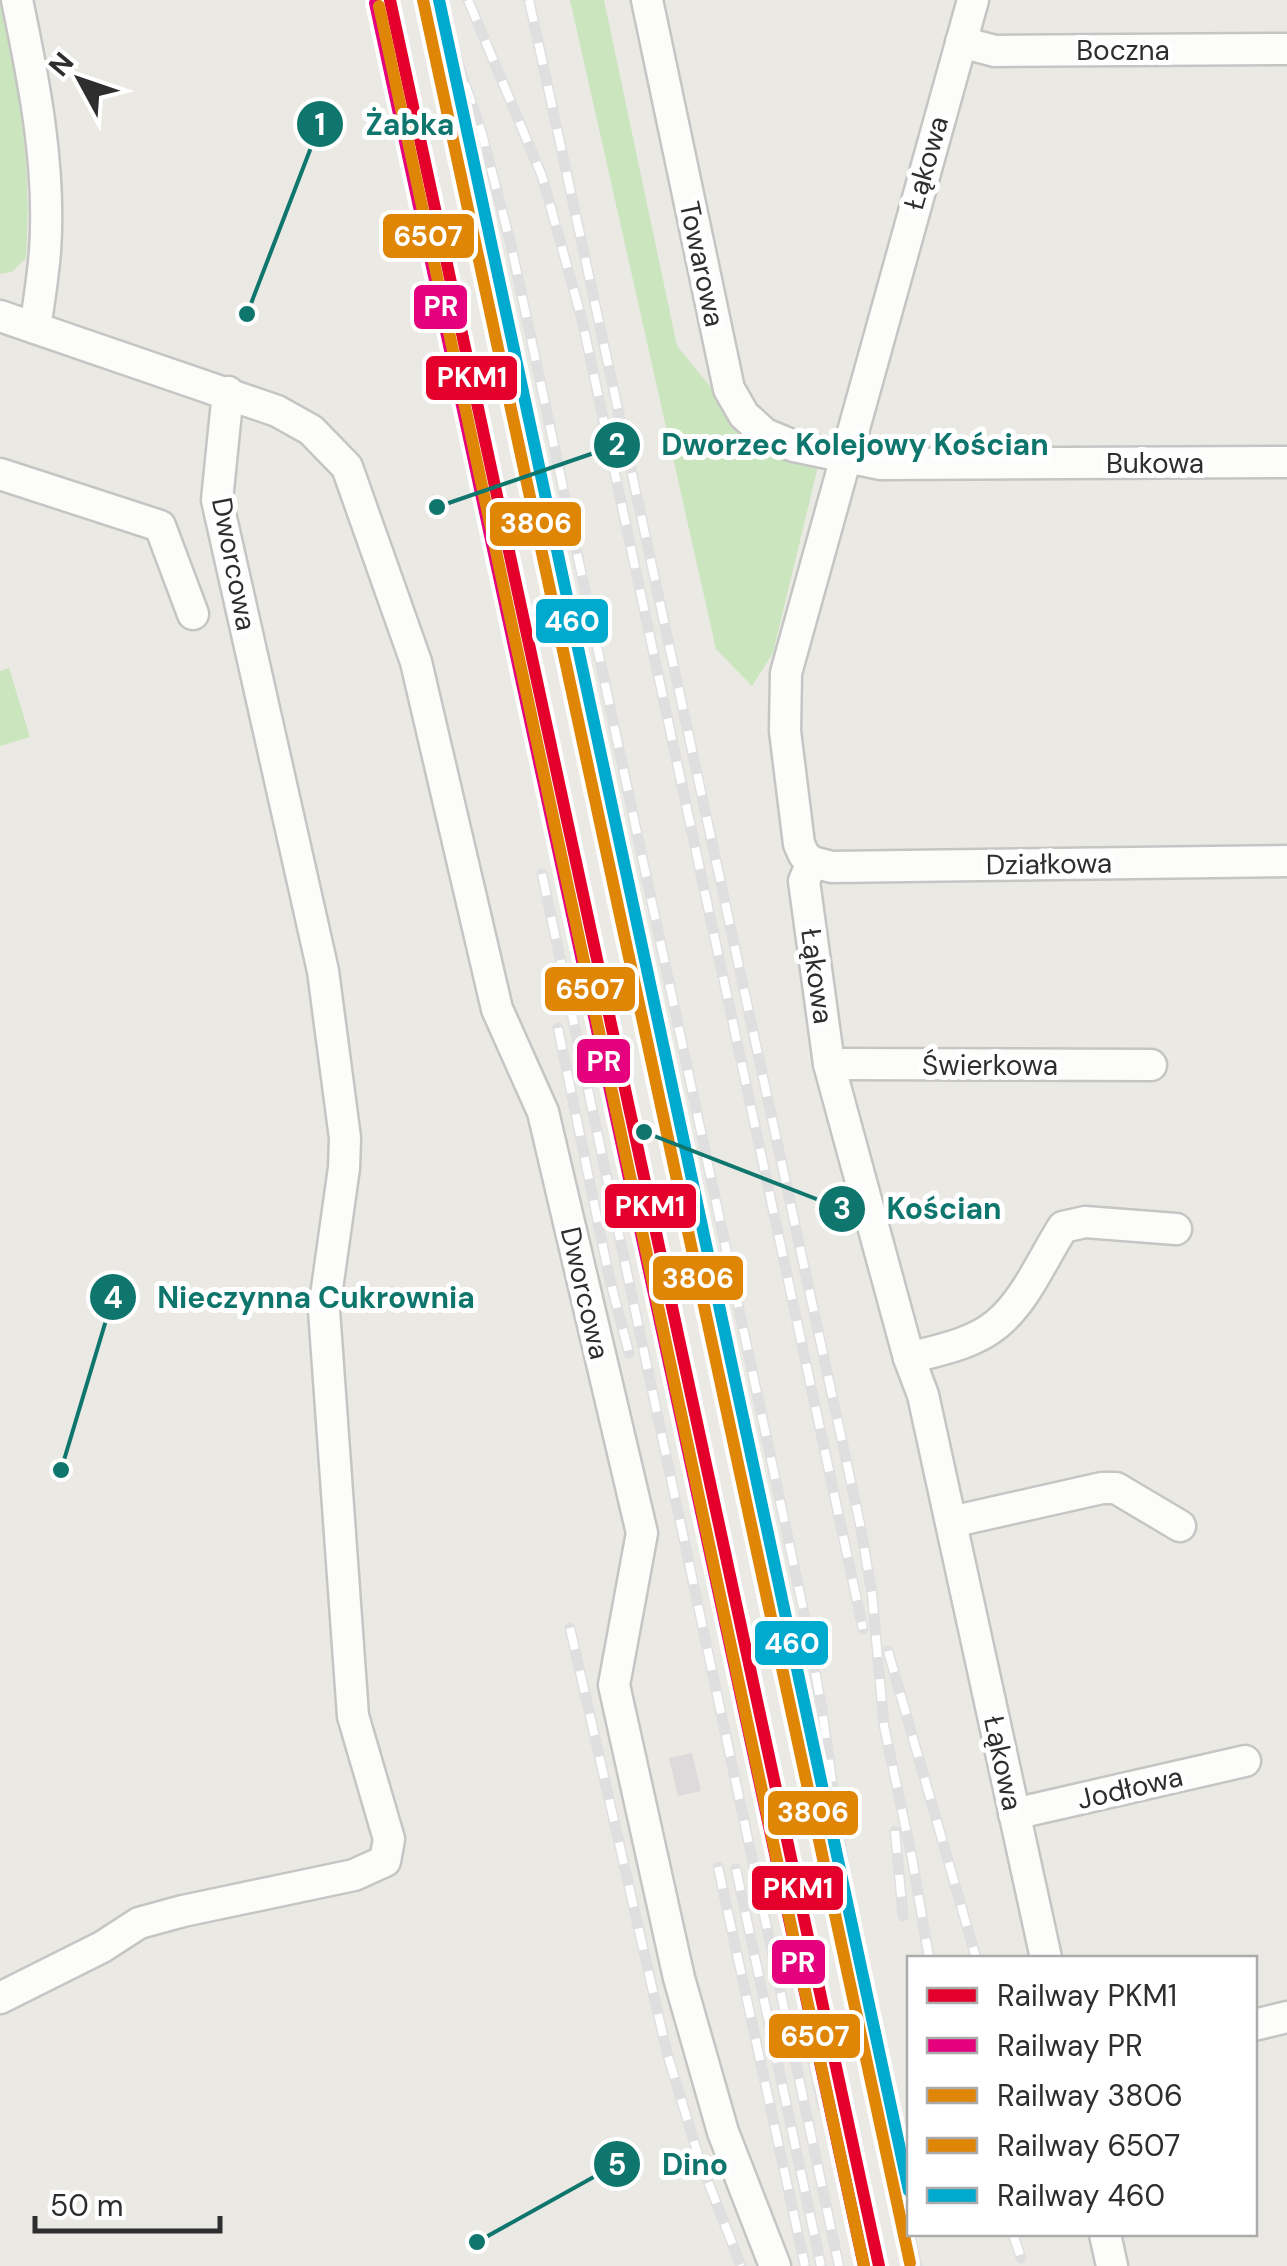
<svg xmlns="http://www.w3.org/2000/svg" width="1287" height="2266" font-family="'DM Sans',sans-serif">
<rect width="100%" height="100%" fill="#ebe9e4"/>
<!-- industrial -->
<path fill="#dcdadb" d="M 692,1753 L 701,1791 L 678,1796 L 669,1758 Z"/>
<!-- green -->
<g fill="#cbe5bf">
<path d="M 570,0 L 604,0 L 677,346 L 717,395 L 818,466 L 773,653 L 752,686 L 716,649 Z"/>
<path d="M 0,4 C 20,89 32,170 26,258 L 12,272 L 0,274 Z"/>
<path d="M 9,668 L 30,737 L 0,746 L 0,671 Z"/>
</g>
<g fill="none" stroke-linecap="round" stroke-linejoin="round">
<!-- minor casing -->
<g stroke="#c5c5c4" stroke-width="35">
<g id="minor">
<path d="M 17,0 C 34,81 51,168 45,251 C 43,277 39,302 35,328"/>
<path d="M 647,0 L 729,389 L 744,415 L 765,434 L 794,446 L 881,464 L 1287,462"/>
<path d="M 961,42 L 995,51 L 1287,49"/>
<path d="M 0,316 L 277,411 L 311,430 L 347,467 L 416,662 L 497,1009 L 543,1112 L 642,1533 L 614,1685 L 679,1978 L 723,2132 L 775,2266"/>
<path d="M 0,474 L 160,526 L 193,614"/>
<path d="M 812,862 L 804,881 L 829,1064 L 909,1358 L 923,1395 L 1046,1958"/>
<path d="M 812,862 L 804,855 L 799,844 L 785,731 L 786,673 L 973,0"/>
<path d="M 812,862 L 832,867 L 1287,861"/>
<path d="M 829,1064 L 1151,1065"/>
<path d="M 909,1358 C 939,1350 973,1344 997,1324 C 1026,1300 1043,1258 1063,1227 L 1085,1222 L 1176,1229"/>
<path d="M 951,1522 L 1102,1488 L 1116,1488 L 1180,1526"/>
<path d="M 1014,1814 L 1245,1761"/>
<path d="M 0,1998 L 102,1947 L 139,1923 L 183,1911 L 354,1875 L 385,1861 L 389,1839 L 353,1716 L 324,1310 L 344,1168 L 345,1138 L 323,971 L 217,500 L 228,392"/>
<path d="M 1254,2025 L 1287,2017"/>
<path d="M 1105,2234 L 1112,2266"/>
</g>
</g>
<!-- minor -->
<use href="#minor" stroke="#fcfcfb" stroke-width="30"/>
<!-- rail casing -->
<g stroke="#dfdfe0" stroke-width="11">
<g id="rail">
<path d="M 437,0 L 482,134 L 511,245 L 807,1627 L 822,1710 L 859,1973 L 909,2230"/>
<path d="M 468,0 L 542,176 L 582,320 L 863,1629"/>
<path d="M 529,0 L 860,1524 L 872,1594 L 884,1726 L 912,1858 L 929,1958"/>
<path d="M 542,874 L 839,2266"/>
<path d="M 558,1028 L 609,1276 L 629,1353"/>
<path d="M 570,1628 L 667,2053 L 700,2161 L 741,2266"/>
<path d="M 888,1651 L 976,1958"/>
<path d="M 895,1831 L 903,1916"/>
<path d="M 718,1867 L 805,2266"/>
<path d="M 736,1869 L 821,2266"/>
<path d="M 810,1949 L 825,2028 L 859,2266"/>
<path d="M 804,2020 L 823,2107"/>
<path d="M 910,2234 L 917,2266"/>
<path d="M 1013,2234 L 1021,2258"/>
</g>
</g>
<!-- rail -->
<use href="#rail" stroke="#fff" stroke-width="8" stroke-dasharray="22" stroke-linecap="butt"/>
<!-- rail-1 casing -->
<g stroke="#fff" stroke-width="20">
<path id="rail-1" d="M 390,0 L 879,2266"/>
</g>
<!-- rail-2 casing -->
<g stroke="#fff" stroke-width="20">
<path id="rail-2" d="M 375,3 L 864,2266"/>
</g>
<!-- rail-3 casing -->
<g stroke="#fff" stroke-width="20">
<path id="rail-3" d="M 423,0 L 910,2263"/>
</g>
<!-- rail-4 casing -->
<g stroke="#fff" stroke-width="20">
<path id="rail-4" d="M 379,6 L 864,2266"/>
</g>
<!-- rail-5 casing -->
<g stroke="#fff" stroke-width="20">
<path id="rail-5" d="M 439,0 L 909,2191"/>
</g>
<!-- rail-1 -->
<use href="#rail-1" stroke="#e4002b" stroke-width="12"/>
<!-- rail-2 -->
<use href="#rail-2" stroke="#e5007d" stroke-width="12"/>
<!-- rail-3 -->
<use href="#rail-3" stroke="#e08607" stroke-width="12"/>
<!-- rail-4 -->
<use href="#rail-4" stroke="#e08607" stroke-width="12"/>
<!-- rail-5 -->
<use href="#rail-5" stroke="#00a9ce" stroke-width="12"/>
</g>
<g text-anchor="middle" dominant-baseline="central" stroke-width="10" stroke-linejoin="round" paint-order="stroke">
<!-- street labels -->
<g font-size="28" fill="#2e2e2e" stroke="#fff">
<text x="1123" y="50">Boczna</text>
<text transform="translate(926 163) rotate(-74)">Łąkowa</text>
<text transform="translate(702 264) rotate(78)">Towarowa</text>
<text x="1155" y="463">Bukowa</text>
<text transform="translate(234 564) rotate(79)">Dworcowa</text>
<text transform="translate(1049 864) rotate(-1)">Działkowa</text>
<text transform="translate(817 976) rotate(82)">Łąkowa</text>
<text x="990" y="1065">Świerkowa</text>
<text transform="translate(585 1293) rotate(77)">Dworcowa</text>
<text transform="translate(1003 1763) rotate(78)">Łąkowa</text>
<text transform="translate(1130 1788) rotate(-13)">Jodłowa</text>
</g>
</g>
<!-- callouts -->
<path fill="none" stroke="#0f766e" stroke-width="4" d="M247 314L320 124M437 507L617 445M644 1132L842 1209M61 1470L113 1297M477 2242L617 2164"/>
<g fill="#0f766e" stroke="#fff" stroke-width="4">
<circle cx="247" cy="314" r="10"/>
<circle cx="437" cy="507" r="10"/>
<circle cx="644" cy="1132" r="10"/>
<circle cx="61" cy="1470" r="10"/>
<circle cx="477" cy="2242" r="10"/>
<circle cx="320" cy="124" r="25"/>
<circle cx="617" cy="445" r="25"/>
<circle cx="842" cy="1209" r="25"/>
<circle cx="113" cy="1297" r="25"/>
<circle cx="617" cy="2164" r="25"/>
</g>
<g font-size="30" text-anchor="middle" font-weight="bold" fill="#fff">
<text x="320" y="135">1</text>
<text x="617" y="455">2</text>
<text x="842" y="1219">3</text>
<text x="113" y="1308">4</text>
<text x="617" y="2175">5</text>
</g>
<g font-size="30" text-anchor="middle" font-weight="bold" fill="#0f766e" stroke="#fff" stroke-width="10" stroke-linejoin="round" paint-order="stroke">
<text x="410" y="135">Żabka</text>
<text x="855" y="455">Dworzec Kolejowy Kościan</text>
<text x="944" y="1219">Kościan</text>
<text x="316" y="1308">Nieczynna Cukrownia</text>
<text x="695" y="2175">Dino</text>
</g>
<g stroke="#fff" stroke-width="4">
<rect x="381" y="212" width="95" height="48" rx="10" fill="#e08607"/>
<rect x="412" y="283" width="57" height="48" rx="10" fill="#e5007d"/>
<rect x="424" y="354" width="95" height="48" rx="10" fill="#e4002b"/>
<rect x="488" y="500" width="95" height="48" rx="10" fill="#e08607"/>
<rect x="534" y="597" width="76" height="48" rx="10" fill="#00a9ce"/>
<rect x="543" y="965" width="94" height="48" rx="10" fill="#e08607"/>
<rect x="575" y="1037" width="57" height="48" rx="10" fill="#e5007d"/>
<rect x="603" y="1182" width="95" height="48" rx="10" fill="#e4002b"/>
<rect x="651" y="1254" width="94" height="48" rx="10" fill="#e08607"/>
<rect x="753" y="1619" width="77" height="48" rx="10" fill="#00a9ce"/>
<rect x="766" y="1789" width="94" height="48" rx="10" fill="#e08607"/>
<rect x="750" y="1864" width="95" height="48" rx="10" fill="#e4002b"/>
<rect x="770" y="1938" width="57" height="48" rx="10" fill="#e5007d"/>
<rect x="767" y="2012" width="95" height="48" rx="10" fill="#e08607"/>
</g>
<g font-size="28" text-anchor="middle" font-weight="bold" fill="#fff">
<text x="428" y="246">6507</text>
<text x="441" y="316">PR</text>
<text x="472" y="387">PKM1</text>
<text x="536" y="533">3806</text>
<text x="572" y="631">460</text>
<text x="590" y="999">6507</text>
<text x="604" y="1071">PR</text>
<text x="650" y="1216">PKM1</text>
<text x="698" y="1288">3806</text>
<text x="792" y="1653">460</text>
<text x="813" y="1822">3806</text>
<text x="798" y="1898">PKM1</text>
<text x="798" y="1972">PR</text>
<text x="815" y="2046">6507</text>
</g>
<!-- legend -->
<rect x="907" y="1956" width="350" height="280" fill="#ffffff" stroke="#ababab" stroke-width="2.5"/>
<rect x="927" y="1988" width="50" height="15" fill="#e4002b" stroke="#ababab" stroke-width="2.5"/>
<text x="997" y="2006" font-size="30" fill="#2e2e2e">Railway PKM1</text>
<rect x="927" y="2038" width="50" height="15" fill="#e5007d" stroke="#ababab" stroke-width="2.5"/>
<text x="997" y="2056" font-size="30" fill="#2e2e2e">Railway PR</text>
<rect x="927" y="2088" width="50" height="15" fill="#e08607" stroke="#ababab" stroke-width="2.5"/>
<text x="997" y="2106" font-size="30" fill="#2e2e2e">Railway 3806</text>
<rect x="927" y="2138" width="50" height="15" fill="#e08607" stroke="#ababab" stroke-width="2.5"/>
<text x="997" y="2156" font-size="30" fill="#2e2e2e">Railway 6507</text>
<rect x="927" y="2188" width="50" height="15" fill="#00a9ce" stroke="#ababab" stroke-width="2.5"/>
<text x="997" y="2206" font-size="30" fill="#2e2e2e">Railway 460</text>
<!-- north arrow -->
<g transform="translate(80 80) rotate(310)" stroke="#ffffff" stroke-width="8" paint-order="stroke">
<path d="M0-8L18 38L0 25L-18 38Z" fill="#2e2e2e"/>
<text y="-15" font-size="28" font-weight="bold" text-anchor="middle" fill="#2e2e2e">N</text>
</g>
<!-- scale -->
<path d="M35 2216v15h185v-15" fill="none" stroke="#2e2e2e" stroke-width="5"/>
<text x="50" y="2216" font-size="30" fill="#2e2e2e" stroke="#ffffff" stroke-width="8" paint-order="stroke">50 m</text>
</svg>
